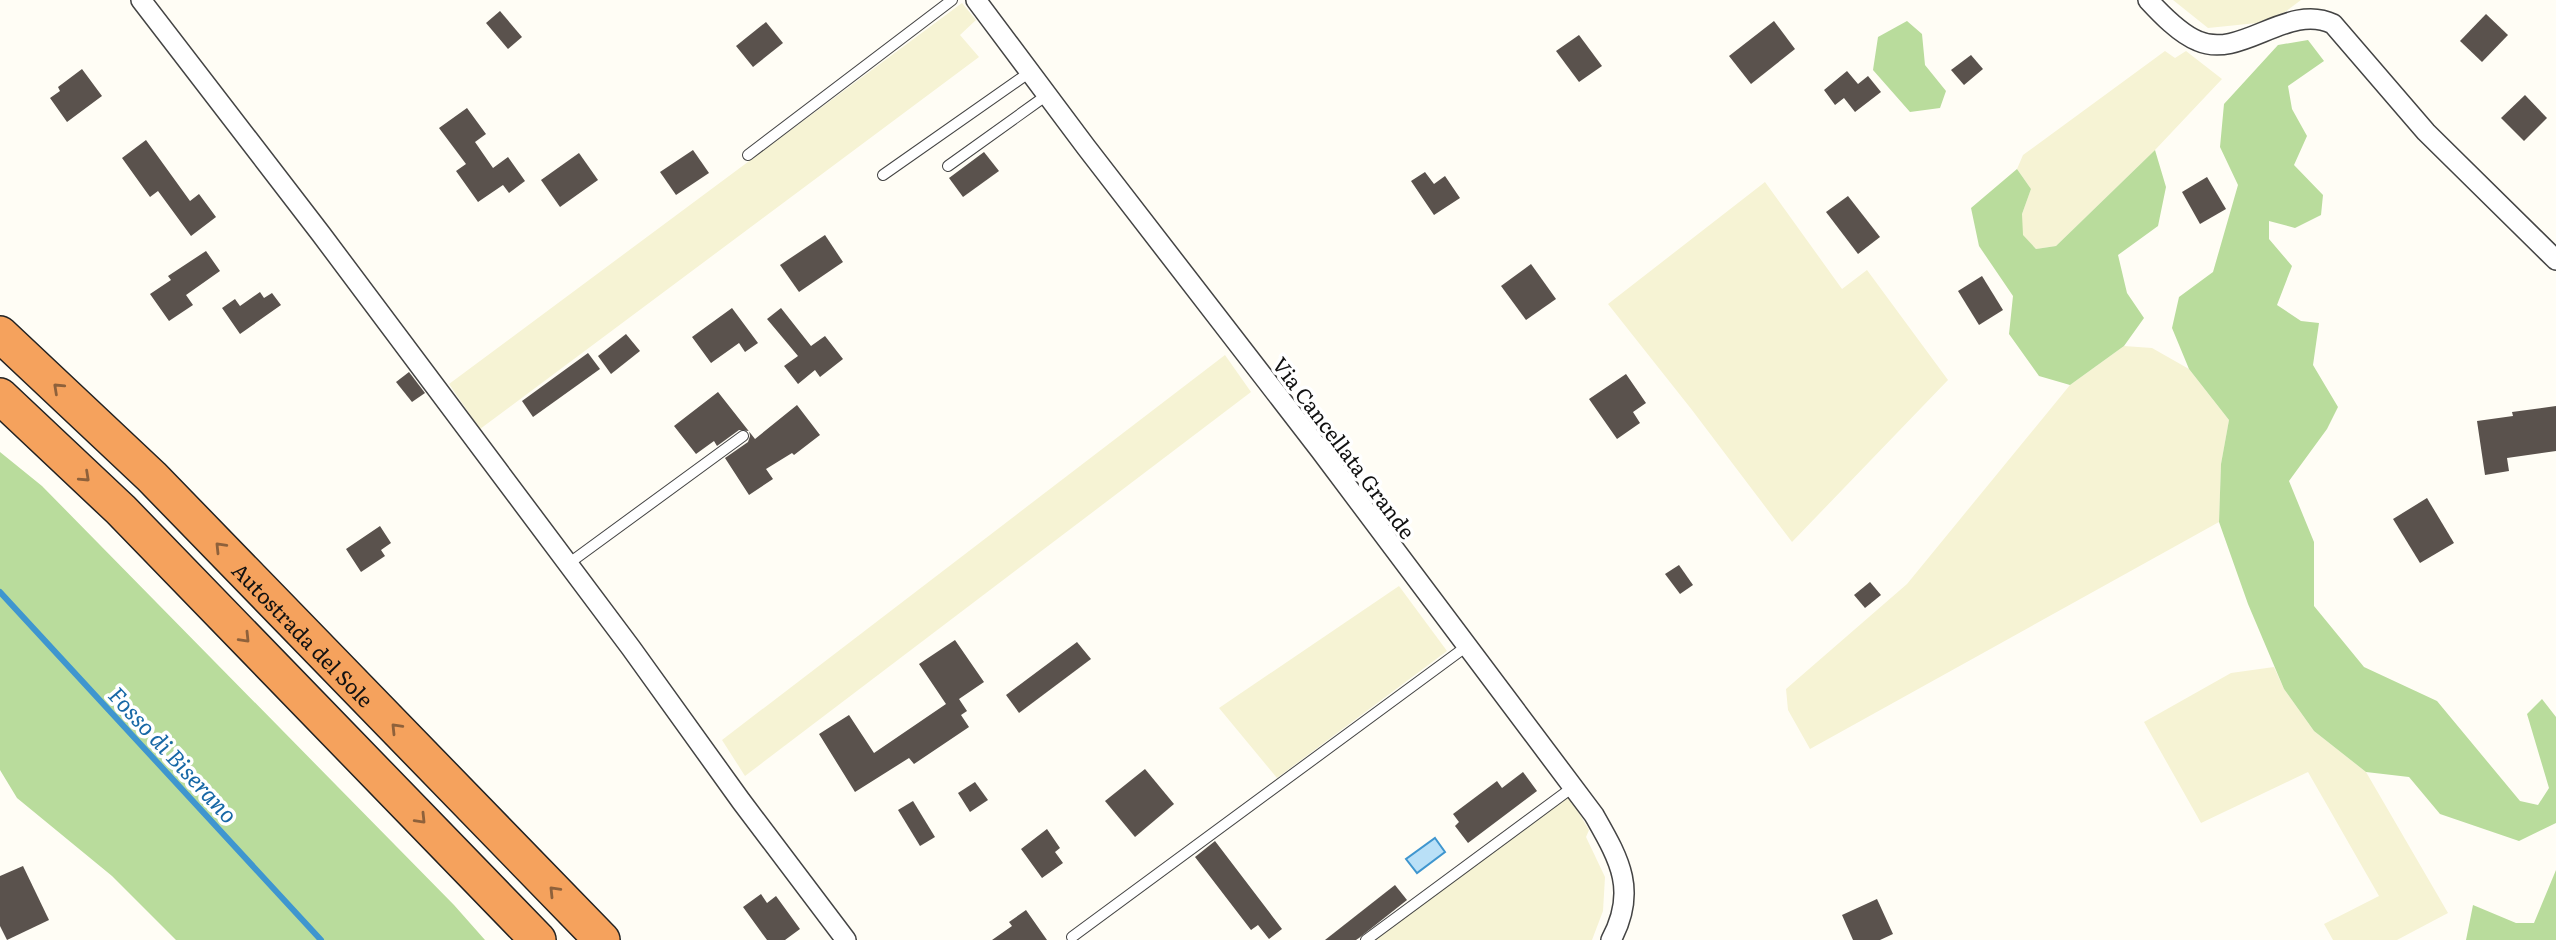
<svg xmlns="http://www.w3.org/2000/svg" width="2556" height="940" font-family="Literata,serif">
<rect width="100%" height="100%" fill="#fffdf5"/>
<!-- farmland -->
<g fill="#f6f3d4">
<path d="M 2173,0 L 2301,0 L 2285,12 L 2257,23 L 2208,28 Z"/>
<path d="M 962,3 L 976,20 L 960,35 L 979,57 L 480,429 L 449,384 Z"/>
<path d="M 2165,51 L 2175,58 L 2186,51 L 2222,79 L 2155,150 L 2056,246 L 2036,249 L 2022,235 L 2022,214 L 2031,189 L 2017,169 L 2023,155 Z"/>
<path d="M 1765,182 L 1842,289 L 1867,270 L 1948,380 L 1792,542 L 1692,410 L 1608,304 Z"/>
<path d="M 2124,346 L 2152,348 L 2189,369 L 2229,420 L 2221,464 L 2219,522 L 1810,749 L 1788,710 L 1786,689 L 1907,584 L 2070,385 Z"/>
<path d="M 1225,355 L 1251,392 L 745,776 L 722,740 Z"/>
<path d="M 1399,586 L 1447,651 L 1277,778 L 1219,708 Z"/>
<path d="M 2274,667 L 2284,689 L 2314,731 L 2366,772 L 2448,913 L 2397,940 L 2333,940 L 2324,924 L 2379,896 L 2308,772 L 2201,823 L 2144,722 L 2231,673 Z"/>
<path d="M 1568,795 L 1589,830 L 1586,837 L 1605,877 L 1603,911 L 1592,940 L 1370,940 Z"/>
</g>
<!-- forest -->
<g fill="#b9dc9c">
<path d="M 1907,21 L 1922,34 L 1925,65 L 1946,91 L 1940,108 L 1910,112 L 1873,70 L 1878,37 Z"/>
<path d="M 2308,40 L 2324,61 L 2288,86 L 2292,109 L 2307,136 L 2294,165 L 2323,195 L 2321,215 L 2295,228 L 2269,221 L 2269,239 L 2292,266 L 2277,305 L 2301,321 L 2319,323 L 2313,365 L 2338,407 L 2327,429 L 2289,481 L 2314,542 L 2314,606 L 2364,667 L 2437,701 L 2520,801 L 2538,805 L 2549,788 L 2527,714 L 2542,699 L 2556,717 L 2556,823 L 2519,841 L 2440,814 L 2409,777 L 2366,772 L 2314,731 L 2284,689 L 2248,604 L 2219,522 L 2221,464 L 2229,420 L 2189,369 L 2172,328 L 2179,297 L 2213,272 L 2238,185 L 2220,147 L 2224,104 L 2278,45 Z"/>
<path d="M 2155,150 L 2166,187 L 2158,226 L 2118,255 L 2127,293 L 2144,318 L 2124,346 L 2070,385 L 2039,376 L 2009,334 L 2013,296 L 1979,246 L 1971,208 L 2017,169 L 2031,189 L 2022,214 L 2023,235 L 2036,249 L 2056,246 Z"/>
<path d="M 0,452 L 42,486 L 454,905 L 485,940 L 176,940 L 112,876 L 17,798 L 0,770 Z"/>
<path d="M 2556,870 L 2556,940 L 2466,940 L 2473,905 L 2516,923 L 2534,923 Z"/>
</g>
<!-- water -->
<path fill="#b9e0f7" stroke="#3f96cf" stroke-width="2" d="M 1435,838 L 1445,852 L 1417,873 L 1406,859 Z"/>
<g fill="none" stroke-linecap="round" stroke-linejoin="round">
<!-- stream -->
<path stroke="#3f96cf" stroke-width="6" d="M 0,592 L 321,940"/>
</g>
<!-- building -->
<g fill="#5a524d">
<path d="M 500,11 L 522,37 L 508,49 L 486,23 Z"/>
<path d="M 2486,14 L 2508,35 L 2482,62 L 2460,41 Z"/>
<path d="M 1774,21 L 1795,49 L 1751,84 L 1729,56 Z"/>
<path d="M 766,22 L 783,43 L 753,67 L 736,46 Z"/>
<path d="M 1579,35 L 1602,66 L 1579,82 L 1556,51 Z"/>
<path d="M 1971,55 L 1983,69 L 1964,85 L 1951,70 Z"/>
<path d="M 82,69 L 102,96 L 67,122 L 50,98 L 60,91 L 58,87 Z"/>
<path d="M 1847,71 L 1858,84 L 1868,76 L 1881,92 L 1855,112 L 1844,98 L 1835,105 L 1824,90 Z"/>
<path d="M 2525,95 L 2547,118 L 2524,141 L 2501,118 Z"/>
<path d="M 467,108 L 486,134 L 475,142 L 493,168 L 508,157 L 525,181 L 509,193 L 503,185 L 478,202 L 456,171 L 466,164 L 439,128 Z"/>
<path d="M 146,140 L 190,201 L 199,194 L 216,217 L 191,236 L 158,191 L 150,197 L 122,158 Z"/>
<path d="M 693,150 L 709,173 L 676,195 L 660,172 Z"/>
<path d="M 984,152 L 999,171 L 963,197 L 949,178 Z"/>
<path d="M 579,153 L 598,180 L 560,207 L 541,180 Z"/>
<path d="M 1425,172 L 1434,184 L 1445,176 L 1460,198 L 1434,215 L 1411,181 Z"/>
<path d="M 2207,177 L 2226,209 L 2200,224 L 2182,192 Z"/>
<path d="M 1848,196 L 1880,237 L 1858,254 L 1826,212 Z"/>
<path d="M 825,235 L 843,262 L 799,292 L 780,265 Z"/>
<path d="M 206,251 L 220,271 L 186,295 L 193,305 L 169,321 L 150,294 L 171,280 L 168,276 Z"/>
<path d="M 1531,264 L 1556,299 L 1526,320 L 1501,286 Z"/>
<path d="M 1982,276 L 2003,310 L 1979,325 L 1958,291 Z"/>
<path d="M 260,292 L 264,298 L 272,293 L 281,305 L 240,334 L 222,308 L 235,299 L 240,306 Z"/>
<path d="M 732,308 L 758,343 L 745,352 L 739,343 L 711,363 L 692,337 Z"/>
<path d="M 781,308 L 811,346 L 825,336 L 843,359 L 820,377 L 815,370 L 798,384 L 784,366 L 798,356 L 767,319 Z"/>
<path d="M 626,334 L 640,351 L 611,374 L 598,356 Z"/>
<path d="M 588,353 L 600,369 L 533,417 L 522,401 Z"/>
<path d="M 409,372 L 425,393 L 412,402 L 396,382 Z"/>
<path d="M 1626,374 L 1646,403 L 1633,412 L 1640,423 L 1617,439 L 1589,399 Z"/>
<path d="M 718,392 L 755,439 L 797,405 L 820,435 L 794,455 L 792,453 L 766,469 L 773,479 L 749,495 L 725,458 L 748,442 L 750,436 L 749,431 L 739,430 L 717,446 L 714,441 L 696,454 L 674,426 Z"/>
<path d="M 2556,406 L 2556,451 L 2507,458 L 2509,471 L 2485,475 L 2477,421 L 2513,416 L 2512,412 Z"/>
<path d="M 2427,498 L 2454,543 L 2420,563 L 2393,519 Z"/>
<path d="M 380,526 L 391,543 L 381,550 L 385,556 L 361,572 L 346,549 Z"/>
<path d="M 1679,565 L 1693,585 L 1680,594 L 1665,574 Z"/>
<path d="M 1870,582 L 1881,595 L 1865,608 L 1854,595 Z"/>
<path d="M 955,640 L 984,682 L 959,699 L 967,711 L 961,715 L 969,727 L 914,764 L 909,758 L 855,792 L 819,734 L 849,715 L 874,753 L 946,704 L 919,664 Z"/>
<path d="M 1077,642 L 1091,659 L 1019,713 L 1006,695 Z"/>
<path d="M 1145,769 L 1174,804 L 1135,837 L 1105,801 Z"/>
<path d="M 1523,772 L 1537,791 L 1468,843 L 1455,826 L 1459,822 L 1453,814 L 1497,781 L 1502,788 Z"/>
<path d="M 975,782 L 988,800 L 970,812 L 958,793 Z"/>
<path d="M 913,801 L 935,837 L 920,846 L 898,810 Z"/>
<path d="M 1047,829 L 1060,848 L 1055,852 L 1063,863 L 1042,878 L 1021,849 Z"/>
<path d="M 1215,841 L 1282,929 L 1269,939 L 1258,925 L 1251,930 L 1195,857 Z"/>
<path d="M 23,866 L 49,920 L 7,940 L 0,926 L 0,876 Z"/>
<path d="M 1395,885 L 1407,900 L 1359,938 L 1356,940 L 1325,940 Z"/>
<path d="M 761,894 L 767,903 L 776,896 L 800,929 L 785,940 L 767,940 L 743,907 Z"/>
<path d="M 1877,899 L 1893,934 L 1880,940 L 1853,940 L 1842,915 Z"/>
<path d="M 1026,910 L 1047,940 L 992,940 L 1012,926 L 1009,922 Z"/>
</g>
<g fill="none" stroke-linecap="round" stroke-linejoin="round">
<!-- service casing -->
<g stroke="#444" stroke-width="12">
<g id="service">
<path d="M 748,155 L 952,0"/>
<path d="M 948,166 L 1047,95"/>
<path d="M 883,175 L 1030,72"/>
<path d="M 568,564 L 743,436"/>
<path d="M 1072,937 L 1467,646"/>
<path d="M 1366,940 L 1573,787"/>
</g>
</g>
<!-- minor casing -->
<g stroke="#444" stroke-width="22">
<g id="minor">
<path d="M 141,0 L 321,234 L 631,648 L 741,801 L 846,940"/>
<path d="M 976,0 L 1086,147 L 1320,450 L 1594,815 C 1619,859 1638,890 1611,940"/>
<path d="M 2148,0 C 2161,14 2180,34 2198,41 C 2241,60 2288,2 2333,24 L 2426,132 L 2556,260"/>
</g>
</g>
<!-- motorway casing -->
<g stroke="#222" stroke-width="38">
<g id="motorway">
<path id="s1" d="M 0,334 L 152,477 L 602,940"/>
<path d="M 0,396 L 121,510 L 538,940"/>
</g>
</g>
<!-- service -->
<use href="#service" stroke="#fff" stroke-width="10"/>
<!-- minor -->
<use href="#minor" stroke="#fff" stroke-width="19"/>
<!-- motorway -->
<use href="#motorway" stroke="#f5a25d" stroke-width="35"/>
</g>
<!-- one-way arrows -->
<defs><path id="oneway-chevron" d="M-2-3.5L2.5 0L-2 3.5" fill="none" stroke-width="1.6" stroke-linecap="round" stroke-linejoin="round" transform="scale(1.75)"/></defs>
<g stroke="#8e613b">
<use href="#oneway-chevron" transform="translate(58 388) rotate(-137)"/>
<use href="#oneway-chevron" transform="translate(85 477) rotate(43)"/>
<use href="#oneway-chevron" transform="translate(220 547) rotate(-134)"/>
<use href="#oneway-chevron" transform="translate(245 638) rotate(46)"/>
<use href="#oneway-chevron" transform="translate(396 728) rotate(-134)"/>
<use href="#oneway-chevron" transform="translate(421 819) rotate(46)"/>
<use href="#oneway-chevron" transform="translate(554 891) rotate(-134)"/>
</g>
<g text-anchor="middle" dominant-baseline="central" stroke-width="7" stroke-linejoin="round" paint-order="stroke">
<!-- street labels -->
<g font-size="21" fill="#111" stroke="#fff">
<text transform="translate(1345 447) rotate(53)">Via Cancellata Grande</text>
<text stroke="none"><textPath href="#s1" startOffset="427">Autostrada del Sole</textPath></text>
</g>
<!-- water labels -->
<g font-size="23" font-style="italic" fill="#1768a6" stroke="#fff">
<text transform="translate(174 754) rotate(47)">Fosso di Biserano</text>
</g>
</g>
</svg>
